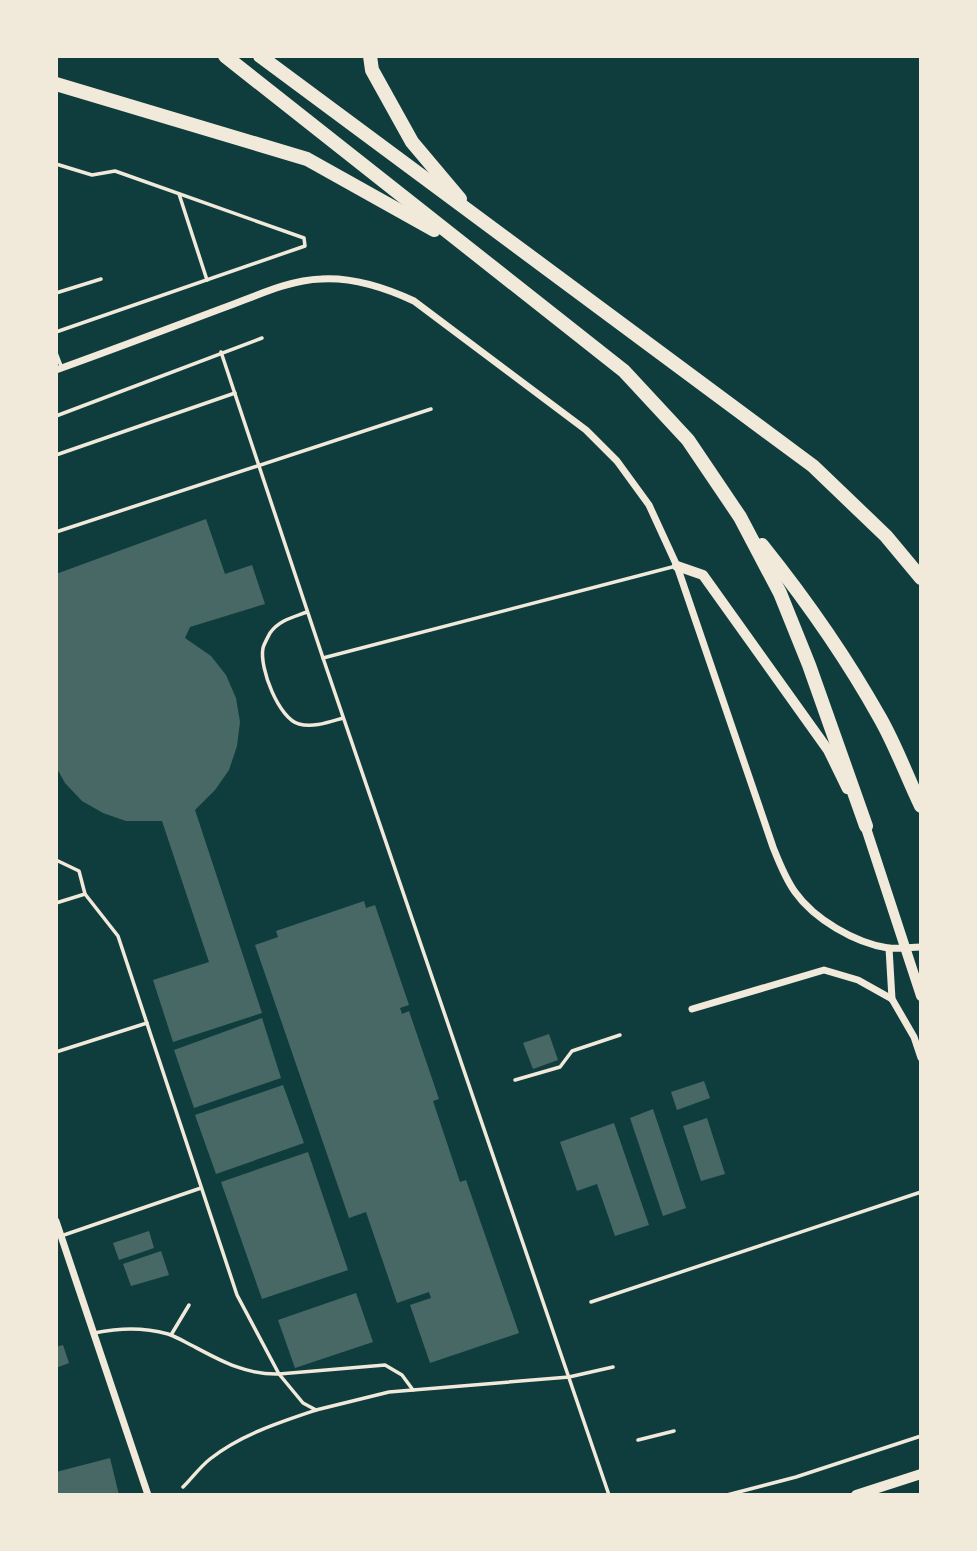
<svg xmlns="http://www.w3.org/2000/svg" width="977" height="1551" font-family="'IBM Plex Serif',serif">
<rect width="100%" height="100%" fill="#0f3d3e"/>
<!-- building -->
<g fill="#486865">
<path d="M 206,519 L 225,574 L 252,565 L 265,604 L 190,627 L 185,638 L 211,656 L 226,675 L 236,698 L 240,722 L 237,746 L 229,770 L 215,790 L 195,810 L 262,1013 L 173,1042 L 153,980 L 209,962 L 162,821 L 126,821 L 103,813 L 82,801 L 65,783 L 56,767 L 56,574 Z"/>
<path d="M 364,901 L 366,908 L 375,905 L 409,1005 L 400,1008 L 402,1014 L 409,1011 L 439,1099 L 433,1101 L 460,1182 L 466,1180 L 519,1333 L 430,1363 L 410,1305 L 431,1298 L 429,1292 L 397,1303 L 366,1212 L 349,1218 L 255,945 L 278,937 L 276,931 Z"/>
<path d="M 262,1018 L 281,1078 L 194,1108 L 174,1050 Z"/>
<path d="M 549,1034 L 558,1060 L 533,1069 L 523,1043 Z"/>
<path d="M 704,1081 L 710,1098 L 677,1110 L 671,1092 Z"/>
<path d="M 283,1085 L 304,1143 L 216,1174 L 195,1115 Z"/>
<path d="M 653,1109 L 686,1208 L 663,1216 L 630,1118 Z"/>
<path d="M 707,1118 L 725,1174 L 701,1181 L 683,1126 Z"/>
<path d="M 614,1123 L 649,1225 L 615,1236 L 597,1184 L 577,1191 L 560,1142 Z"/>
<path d="M 308,1152 L 348,1270 L 262,1299 L 221,1182 Z"/>
<path d="M 149,1231 L 154,1248 L 119,1260 L 113,1243 Z"/>
<path d="M 161,1251 L 169,1275 L 131,1286 L 123,1264 Z"/>
<path d="M 356,1293 L 373,1342 L 295,1368 L 278,1320 Z"/>
<path d="M 63,1345 L 69,1363 L 56,1368 L 56,1347 Z"/>
<path d="M 110,1458 L 119,1495 L 56,1495 L 56,1472 Z"/>
</g>
<g fill="none" stroke-linecap="round" stroke-linejoin="round">
<!-- service -->
<g stroke="#f1e9da" stroke-width="3.5">
<path d="M 56,164 L 92,175 L 115,171 L 304,238 L 305,246 L 56,332"/>
<path d="M 179,194 L 207,280"/>
<path d="M 56,293 L 101,279"/>
<path d="M 221,352 L 323,658 L 609,1495"/>
<path d="M 56,353 L 61,366"/>
<path d="M 56,416 L 262,338"/>
<path d="M 56,455 L 235,393"/>
<path d="M 56,532 L 431,409"/>
<path d="M 307,612 C 294,617 279,620 270,633 C 268,637 264,644 263,648 C 259,668 279,719 299,724 C 313,728 329,722 343,718"/>
<path d="M 323,658 L 676,566"/>
<path d="M 56,860 L 79,871 L 85,894 L 56,903"/>
<path d="M 85,894 L 118,936 L 237,1295 L 279,1374 L 385,1365 L 402,1375 L 413,1390 L 569,1377 L 613,1367"/>
<path d="M 56,1052 L 147,1023"/>
<path d="M 515,1080 L 560,1067 L 572,1051 L 620,1035"/>
<path d="M 61,1236 L 201,1188"/>
<path d="M 591,1302 L 921,1192"/>
<path d="M 94,1333 C 120,1328 142,1327 168,1334 C 177,1337 185,1342 193,1346 C 221,1361 246,1375 279,1374 L 303,1403 L 316,1410 L 389,1392 L 413,1390"/>
<path d="M 171,1335 L 189,1305"/>
<path d="M 638,1440 L 674,1431"/>
<path d="M 183,1487 C 192,1478 200,1467 210,1459 C 240,1435 280,1422 316,1410"/>
<path d="M 727,1495 L 796,1477 L 921,1436"/>
</g>
<!-- minor -->
<g stroke="#f1e9da" stroke-width="7">
<path d="M 56,370 C 112,350 167,329 223,308 C 254,297 288,280 321,279 C 353,277 386,288 414,301 L 586,430 L 617,461 L 649,505 L 677,566 L 773,847 C 779,862 785,878 795,892 C 814,919 855,943 888,948 C 898,949 910,947 921,947"/>
<path d="M 889,948 L 892,999"/>
<path d="M 692,1009 L 824,970 L 858,980 L 892,999 L 914,1037 L 921,1058"/>
<path d="M 56,1221 L 148,1495"/>
</g>
<!-- tertiary -->
<path stroke="#f1e9da" stroke-width="10" d="M 856,1495 L 921,1474"/>
<!-- secondary -->
<g stroke="#f1e9da" stroke-width="10">
<path d="M 677,566 L 703,575 L 828,750 L 847,789"/>
<path d="M 864,822 L 921,996"/>
</g>
<!-- motorway -->
<g stroke="#f1e9da" stroke-width="14">
<path d="M 225,56 L 624,371 L 688,440 L 740,517 L 780,593 L 809,665 L 866,826"/>
<path d="M 260,56 L 813,466 L 886,536 L 921,578"/>
<path d="M 370,56 L 372,70 L 412,142 L 460,199"/>
<path d="M 56,84 L 307,159 L 434,230"/>
<path d="M 762,545 C 806,600 846,657 880,718 C 896,746 907,777 921,806"/>
</g>
</g>
<!-- border -->
<rect width="977" height="1551" fill="none" stroke="#f1e9da" stroke-width="116"/>
</svg>
